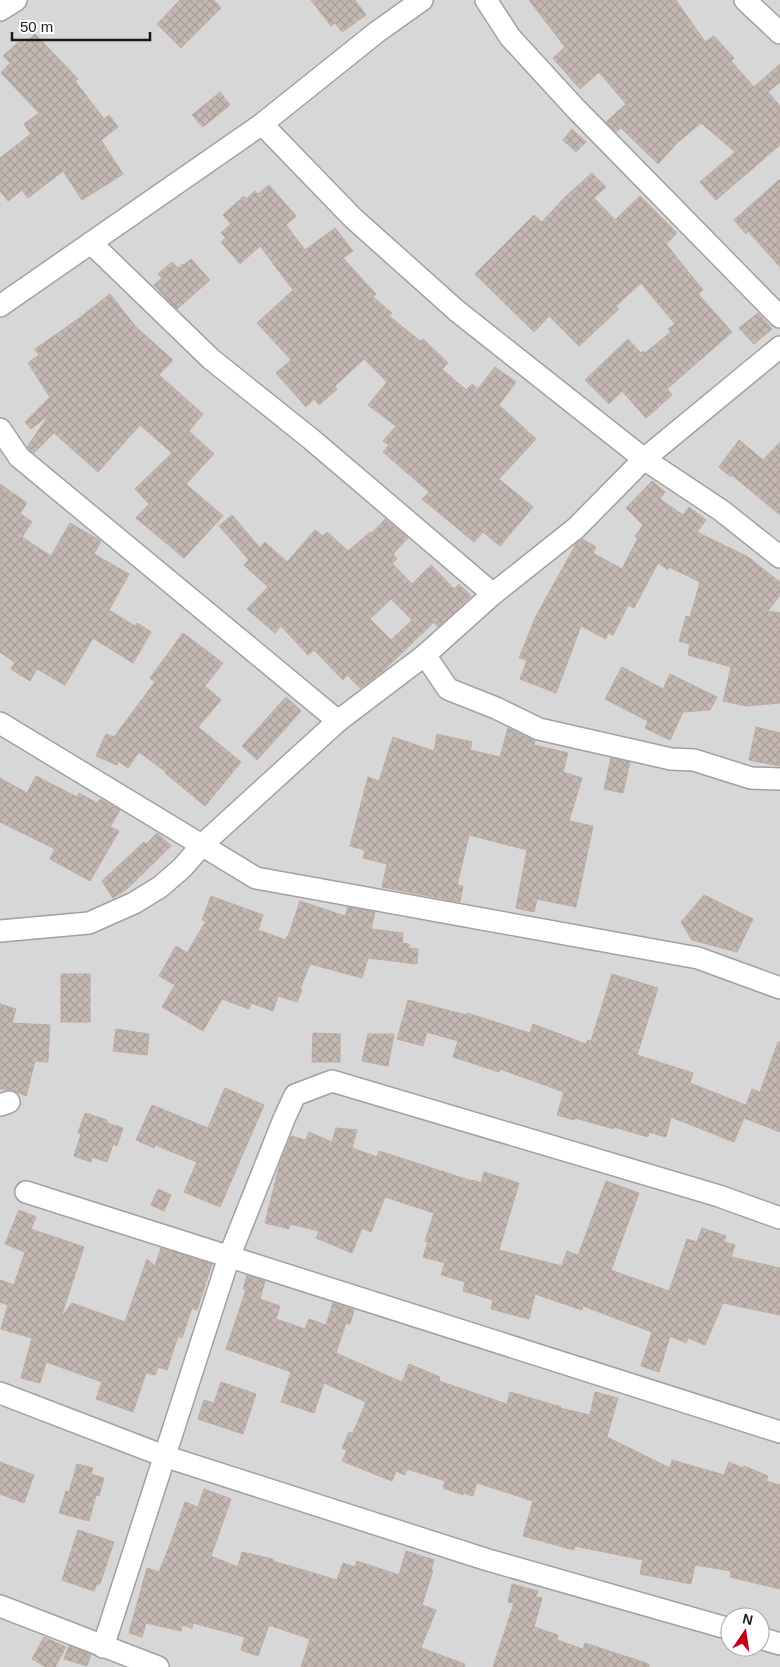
<svg xmlns="http://www.w3.org/2000/svg" width="780" height="1667" font-family="Helvetica,sans-serif">
<defs>
<pattern id="building-cross-hatch" width="8" height="8" patternUnits="userSpaceOnUse" patternTransform="scale(1.25)"><rect width="8" height="8" fill="#c4b8b3"/><path d="M0 0l8 8M0 8l8-8" fill="none" stroke="#a89e99"/></pattern>
</defs>
<rect width="100%" height="100%" fill="#ece6df"/>
<!-- residential -->
<path fill="#d8d7d7" fill-rule="evenodd" d="M 0,0 L 780,0 L 780,1667 L 0,1667 ZM 730,1617 L 760,1617 L 760,1647 L 730,1647 Z"/>
<!-- building -->
<g fill="url(#building-cross-hatch)" stroke="#beaba2" fill-rule="evenodd">
<path d="M 180,0 L 214,0 L 221,8 L 181,48 L 157,24 Z"/>
<path d="M 311,0 L 355,0 L 366,15 L 342,32 L 335,23 L 331,26 Z"/>
<path d="M 529,0 L 676,0 L 705,42 L 714,36 L 734,58 L 731,61 L 754,87 L 780,64 L 780,82 L 768,92 L 780,106 L 780,145 L 716,200 L 700,182 L 735,152 L 701,123 L 677,143 L 658,164 L 621,128 L 616,132 L 606,122 L 626,104 L 599,72 L 580,89 L 553,58 L 565,47 Z"/>
<path d="M 35,34 L 78,79 L 75,81 L 104,119 L 109,115 L 118,127 L 101,140 L 123,174 L 82,200 L 63,171 L 28,198 L 22,190 L 8,201 L 0,191 L 0,158 L 31,134 L 24,124 L 39,113 L 1,73 L 10,63 L 3,56 L 21,40 L 24,44 Z"/>
<path d="M 220,92 L 230,105 L 203,127 L 192,115 Z"/>
<path d="M 572,129 L 586,142 L 576,152 L 563,140 Z"/>
<path d="M 592,173 L 606,187 L 594,198 L 615,220 L 640,196 L 677,233 L 666,244 L 703,290 L 698,294 L 732,332 L 667,389 L 672,395 L 646,418 L 622,391 L 609,404 L 585,380 L 628,339 L 641,353 L 643,351 L 645,353 L 671,332 L 668,329 L 675,324 L 641,283 L 616,306 L 619,309 L 579,346 L 549,316 L 534,332 L 475,274 L 534,215 L 542,222 L 564,198 Z"/>
<path d="M 780,179 L 780,267 L 748,231 L 746,234 L 734,220 Z"/>
<path d="M 269,185 L 296,216 L 286,225 L 305,250 L 335,228 L 353,251 L 343,258 L 376,294 L 373,297 L 392,313 L 389,316 L 420,341 L 423,339 L 448,363 L 442,369 L 466,390 L 472,384 L 478,389 L 495,367 L 516,382 L 499,405 L 536,439 L 499,479 L 533,507 L 500,546 L 483,532 L 474,542 L 422,499 L 429,492 L 383,452 L 389,445 L 383,441 L 396,426 L 368,405 L 387,382 L 364,359 L 335,386 L 337,389 L 319,405 L 314,399 L 306,407 L 276,373 L 291,360 L 257,323 L 293,290 L 260,246 L 240,264 L 221,242 L 226,238 L 221,233 L 231,224 L 223,215 L 244,196 L 246,199 L 255,191 L 258,194 Z"/>
<path d="M 191,259 L 210,280 L 177,309 L 154,285 L 162,278 L 158,274 L 172,262 L 178,268 L 183,264 L 184,265 Z"/>
<path d="M 110,294 L 136,327 L 173,360 L 159,375 L 203,414 L 189,431 L 214,454 L 186,484 L 223,516 L 184,558 L 136,518 L 149,504 L 135,489 L 172,453 L 140,425 L 98,472 L 54,433 L 34,453 L 27,447 L 49,415 L 31,429 L 25,422 L 50,397 L 28,363 L 39,355 L 35,349 L 78,319 Z"/>
<path d="M 758,313 L 772,329 L 754,344 L 739,328 Z"/>
<path d="M 739,440 L 763,460 L 780,442 L 780,515 L 732,475 L 731,477 L 719,467 Z"/>
<path d="M 652,481 L 665,492 L 660,499 L 683,515 L 689,507 L 706,520 L 697,532 L 748,557 L 780,582 L 780,595 L 768,611 L 780,613 L 780,703 L 746,706 L 723,701 L 731,667 L 688,655 L 690,644 L 679,641 L 686,616 L 690,617 L 700,582 L 669,567 L 668,570 L 658,563 L 634,608 L 628,605 L 613,635 L 608,633 L 606,639 L 581,626 L 556,693 L 520,679 L 527,660 L 519,658 L 536,616 L 576,544 L 582,539 L 596,547 L 593,553 L 622,569 L 638,538 L 635,536 L 643,525 L 626,508 Z"/>
<path d="M 0,484 L 27,503 L 20,513 L 32,522 L 22,537 L 51,556 L 70,523 L 101,541 L 94,554 L 129,574 L 109,610 L 135,626 L 137,623 L 151,632 L 133,663 L 93,638 L 65,685 L 37,669 L 30,681 L 11,669 L 15,663 L 0,652 Z"/>
<path d="M 232,515 L 260,548 L 265,542 L 287,562 L 315,530 L 323,536 L 327,532 L 348,551 L 370,532 L 372,533 L 385,519 L 408,538 L 393,554 L 397,559 L 392,563 L 412,584 L 431,565 L 454,589 L 459,584 L 471,596 L 438,627 L 434,622 L 383,671 L 360,688 L 347,675 L 343,680 L 314,650 L 308,655 L 281,626 L 275,633 L 247,609 L 268,587 L 244,565 L 249,560 L 219,526 ZM 391,599 L 412,620 L 391,640 L 370,619 Z"/>
<path d="M 183,633 L 223,663 L 205,686 L 221,700 L 198,727 L 241,762 L 205,806 L 165,773 L 166,772 L 139,752 L 128,768 L 118,761 L 117,765 L 96,756 L 106,734 L 114,737 L 155,682 L 150,678 Z"/>
<path d="M 622,667 L 663,689 L 670,674 L 717,697 L 710,710 L 683,712 L 670,740 L 645,728 L 648,721 L 605,699 Z"/>
<path d="M 286,697 L 301,711 L 257,760 L 242,746 Z"/>
<path d="M 756,727 L 780,733 L 780,766 L 749,760 Z"/>
<path d="M 508,728 L 535,741 L 534,745 L 568,753 L 563,772 L 582,778 L 569,821 L 593,826 L 576,907 L 537,899 L 534,912 L 516,908 L 527,850 L 469,835 L 457,885 L 463,886 L 460,902 L 382,887 L 387,864 L 363,858 L 365,850 L 350,846 L 368,777 L 379,781 L 393,737 L 434,751 L 437,734 L 472,742 L 470,750 L 500,757 Z"/>
<path d="M 611,758 L 630,762 L 623,793 L 604,789 Z"/>
<path d="M 36,776 L 77,797 L 79,793 L 97,803 L 100,799 L 120,810 L 110,827 L 119,831 L 90,881 L 50,859 L 55,849 L 0,822 L 0,778 L 27,793 Z"/>
<path d="M 157,833 L 171,846 L 128,888 L 113,898 L 102,881 L 144,842 L 146,844 Z"/>
<path d="M 704,895 L 753,919 L 737,952 L 692,940 L 681,922 Z"/>
<path d="M 211,896 L 263,915 L 258,930 L 286,940 L 287,936 L 288,937 L 300,901 L 345,916 L 348,907 L 375,912 L 371,929 L 403,933 L 402,943 L 409,944 L 408,948 L 418,949 L 417,964 L 368,958 L 362,978 L 310,964 L 300,989 L 302,990 L 297,1002 L 278,996 L 273,1011 L 251,1003 L 249,1009 L 222,999 L 203,1031 L 162,1007 L 175,985 L 159,976 L 176,946 L 187,953 L 206,921 L 202,920 Z"/>
<rect x="61" y="974" width="29" height="48"/>
<path d="M 612,974 L 658,988 L 637,1055 L 693,1073 L 690,1083 L 746,1105 L 752,1089 L 760,1092 L 778,1042 L 780,1042 L 780,1132 L 744,1118 L 734,1142 L 671,1117 L 666,1137 L 649,1132 L 648,1137 L 614,1127 L 614,1129 L 575,1118 L 574,1120 L 557,1115 L 564,1092 L 500,1069 L 499,1072 L 453,1057 L 458,1041 L 427,1032 L 423,1046 L 397,1039 L 408,1000 L 466,1015 L 467,1013 L 530,1033 L 533,1024 L 586,1044 L 588,1040 L 591,1041 Z"/>
<path d="M 0,1004 L 16,1009 L 12,1023 L 50,1025 L 48,1062 L 35,1061 L 26,1096 L 12,1090 L 0,1089 Z"/>
<path d="M 116,1029 L 149,1034 L 147,1055 L 113,1051 Z"/>
<path d="M 313,1033 L 340,1034 L 340,1062 L 312,1062 Z"/>
<path d="M 368,1034 L 394,1034 L 388,1066 L 362,1061 Z"/>
<path d="M 225,1088 L 264,1105 L 220,1207 L 184,1192 L 197,1162 L 155,1145 L 154,1148 L 136,1140 L 152,1105 L 208,1128 Z"/>
<path d="M 85,1113 L 107,1120 L 107,1123 L 123,1128 L 117,1146 L 113,1144 L 107,1162 L 92,1157 L 91,1162 L 74,1156 L 81,1134 L 78,1133 Z"/>
<path d="M 336,1128 L 357,1130 L 352,1148 L 377,1157 L 379,1151 L 472,1181 L 473,1180 L 481,1183 L 484,1172 L 519,1183 L 499,1250 L 562,1266 L 567,1251 L 578,1255 L 606,1181 L 639,1193 L 611,1270 L 669,1291 L 687,1239 L 697,1242 L 702,1228 L 726,1236 L 724,1242 L 735,1245 L 731,1257 L 780,1268 L 780,1315 L 723,1303 L 705,1345 L 688,1338 L 686,1343 L 670,1336 L 659,1372 L 641,1366 L 652,1332 L 583,1306 L 582,1310 L 535,1294 L 529,1319 L 491,1309 L 493,1300 L 463,1291 L 465,1282 L 441,1275 L 445,1263 L 423,1257 L 428,1242 L 425,1241 L 434,1213 L 385,1197 L 371,1232 L 362,1228 L 352,1253 L 316,1238 L 319,1231 L 290,1224 L 289,1229 L 265,1223 L 280,1163 L 291,1136 L 306,1140 L 309,1132 L 332,1142 Z"/>
<path d="M 158,1189 L 171,1195 L 164,1211 L 151,1205 Z"/>
<path d="M 19,1210 L 36,1217 L 31,1229 L 84,1247 L 61,1317 L 72,1303 L 125,1322 L 147,1259 L 155,1266 L 161,1248 L 212,1264 L 197,1310 L 192,1308 L 182,1338 L 178,1336 L 167,1370 L 158,1367 L 155,1375 L 146,1373 L 133,1412 L 96,1399 L 102,1382 L 46,1362 L 40,1383 L 21,1378 L 32,1338 L 1,1329 L 8,1305 L 0,1302 L 0,1280 L 14,1285 L 25,1252 L 5,1244 Z"/>
<path d="M 247,1275 L 265,1281 L 260,1299 L 280,1306 L 276,1319 L 305,1329 L 309,1319 L 326,1325 L 333,1303 L 354,1310 L 350,1324 L 346,1323 L 336,1353 L 402,1382 L 409,1364 L 440,1377 L 439,1381 L 507,1404 L 510,1392 L 561,1407 L 560,1408 L 590,1415 L 595,1392 L 618,1398 L 607,1437 L 670,1468 L 672,1460 L 724,1475 L 729,1462 L 743,1468 L 744,1466 L 768,1476 L 766,1481 L 780,1485 L 780,1589 L 730,1577 L 731,1571 L 695,1565 L 691,1584 L 640,1574 L 643,1560 L 575,1546 L 574,1550 L 523,1536 L 533,1501 L 477,1483 L 473,1496 L 464,1493 L 463,1495 L 443,1488 L 445,1481 L 407,1469 L 405,1475 L 396,1471 L 392,1481 L 342,1461 L 347,1450 L 342,1448 L 349,1432 L 353,1433 L 366,1402 L 324,1383 L 314,1413 L 281,1402 L 291,1372 L 226,1349 L 246,1290 L 243,1289 Z"/>
<path d="M 221,1382 L 256,1394 L 243,1434 L 198,1419 L 204,1400 L 214,1403 Z"/>
<path d="M 0,1462 L 34,1475 L 24,1503 L 0,1494 Z"/>
<path d="M 77,1464 L 93,1468 L 91,1474 L 104,1478 L 99,1496 L 96,1495 L 89,1521 L 59,1513 L 66,1491 L 69,1492 Z"/>
<path d="M 204,1489 L 231,1499 L 211,1556 L 238,1567 L 242,1552 L 273,1559 L 273,1561 L 337,1580 L 343,1563 L 355,1567 L 357,1561 L 399,1575 L 406,1551 L 434,1560 L 431,1570 L 433,1570 L 422,1605 L 436,1610 L 421,1648 L 465,1664 L 464,1667 L 301,1667 L 310,1639 L 269,1625 L 258,1656 L 241,1650 L 245,1637 L 193,1623 L 192,1628 L 182,1625 L 181,1631 L 146,1623 L 142,1637 L 129,1633 L 147,1568 L 159,1572 L 171,1542 L 185,1502 L 198,1507 Z"/>
<path d="M 78,1530 L 114,1542 L 100,1584 L 97,1584 L 94,1591 L 62,1580 Z"/>
<path d="M 512,1584 L 538,1591 L 536,1597 L 542,1598 L 534,1627 L 558,1635 L 557,1640 L 583,1649 L 585,1643 L 649,1664 L 649,1667 L 493,1667 L 514,1603 L 508,1602 Z"/>
<path d="M 44,1637 L 66,1647 L 55,1667 L 46,1667 L 32,1659 Z"/>
<path d="M 69,1646 L 91,1654 L 87,1666 L 64,1659 Z"/>
</g>
<g fill="none" stroke-linecap="round" stroke-linejoin="round">
<!-- minor casing -->
<g stroke="#a1a1a1" stroke-width="24">
<g id="minor">
<path d="M 486,0 L 510,37 L 576,109 L 780,317"/>
<path d="M 745,0 L 780,33"/>
<path d="M 0,10 L 16,0"/>
<path d="M 262,124 L 353,218 L 457,311 L 644,459 L 722,511 L 780,557"/>
<path d="M 91,243 L 211,359 L 311,439 L 493,594"/>
<path d="M 0,306 L 262,124 L 377,32 L 422,0"/>
<path d="M 0,429 L 19,457 L 338,721"/>
<path d="M 425,655 L 448,689 L 496,708 L 539,729 L 671,759 L 694,760 L 751,778 L 780,779"/>
<path d="M 0,723 L 256,878 L 698,958 L 780,988"/>
<path d="M 0,931 L 89,923 L 134,903 L 160,887 L 182,868 L 203,844 L 338,721 L 425,655 L 493,594 L 576,528 L 644,459 L 780,347"/>
<path d="M 0,1105 L 9,1102"/>
<path d="M 26,1192 L 780,1432"/>
<path d="M 0,1393 L 164,1456 L 488,1560 L 730,1629"/>
<path d="M 0,1606 L 158,1667"/>
<path d="M 760,1638 L 780,1644"/>
<path d="M 103,1647 L 229,1257 L 284,1119 L 295,1095 L 332,1081 L 719,1196 L 780,1218"/>
</g>
</g>
<!-- minor -->
<use href="#minor" stroke="#fff" stroke-width="21"/>
</g>
<!-- north arrow -->
<g transform="translate(745 1632) rotate(13)"><circle r="24" fill="#ffffff" stroke="#a3a3a3"/>
<path d="M0-4L9 19L0 12L-9 19Z" fill="#c50019"/>
<text y="-8" font-size="14" font-weight="bold" text-anchor="middle" fill="#1a1a1a">N</text>
</g>
<!-- scale -->
<path d="M12 32v8h138v-8" fill="none" stroke="#1a1a1a" stroke-width="2.5"/>
<text x="20" y="32" font-size="15" fill="#1a1a1a" stroke="#ffffff" stroke-width="4" paint-order="stroke">50 m</text>
</svg>
